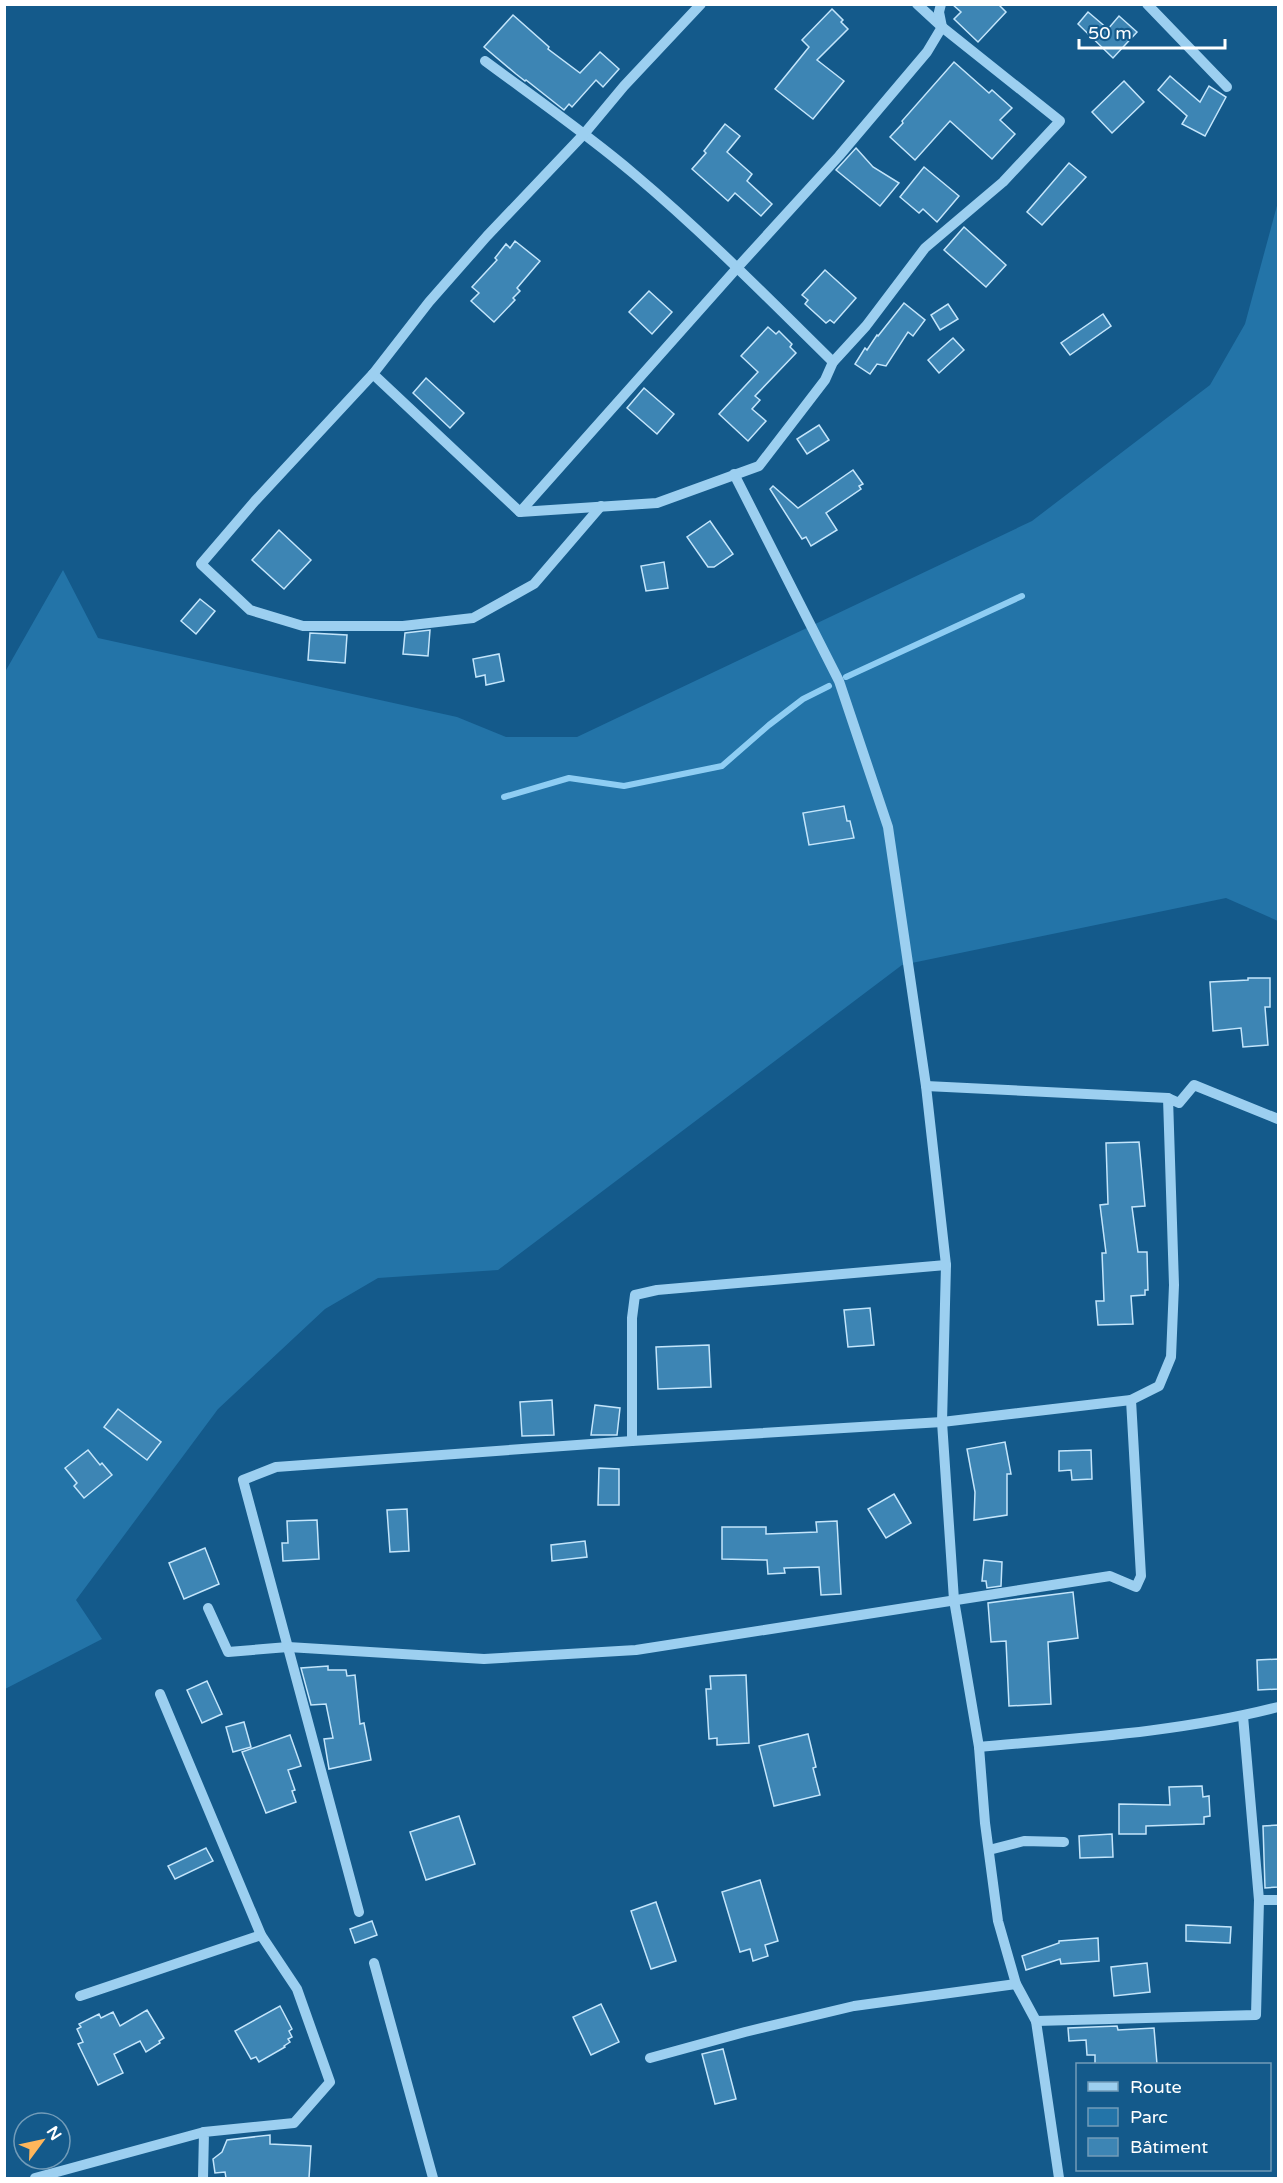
<svg xmlns="http://www.w3.org/2000/svg" width="1283" height="2183" font-family="'Varela Round',sans-serif">
<rect width="100%" height="100%" fill="#145a8b"/>
<!-- green -->
<path fill="#2374a8" d="M 1278,202 L 1278,921 L 1226,898 L 902,965 L 498,1270 L 378,1278 L 325,1309 L 218,1409 L 76,1600 L 102,1639 L 5,1689 L 5,672 L 63,570 L 98,638 L 457,717 L 506,737 L 577,737 L 1032,521 L 1210,385 L 1245,324 Z"/>
<g fill="none" stroke-linecap="round" stroke-linejoin="round">
<!-- stream -->
<g stroke="#8ecdf3" stroke-width="6">
<path d="M 846,677 L 1022,596"/>
<path d="M 504,797 L 569,778 L 624,786 L 722,766 L 769,725 L 803,699 L 829,686"/>
</g>
</g>
<!-- building -->
<g fill="#3d85b4" stroke="#c3e5fb" stroke-width="1.5">
<path d="M 952,4 L 998,4 L 1006,12 L 978,42 L 954,19 L 961,12 Z"/>
<path d="M 832,9 L 843,20 L 841,22 L 848,29 L 817,60 L 844,81 L 813,119 L 775,89 L 809,47 L 802,40 Z"/>
<path d="M 1088,12 L 1108,29 L 1119,16 L 1137,32 L 1113,58 L 1078,24 Z"/>
<path d="M 513,15 L 549,47 L 548,49 L 580,73 L 600,52 L 619,69 L 603,87 L 596,80 L 572,107 L 569,104 L 564,110 L 526,80 L 525,81 L 516,74 L 484,47 Z"/>
<path d="M 954,62 L 989,93 L 992,90 L 1012,108 L 1000,120 L 1015,134 L 992,159 L 950,121 L 915,160 L 890,137 L 903,123 L 902,121 Z"/>
<path d="M 1170,76 L 1200,102 L 1209,86 L 1226,97 L 1205,136 L 1182,124 L 1187,116 L 1158,90 Z"/>
<path d="M 1124,81 L 1144,102 L 1112,133 L 1092,112 Z"/>
<path d="M 725,124 L 740,136 L 727,152 L 752,174 L 747,181 L 772,204 L 761,216 L 735,193 L 728,201 L 692,169 L 706,153 L 704,151 Z"/>
<path d="M 856,148 L 873,167 L 899,183 L 880,206 L 836,170 Z"/>
<path d="M 1069,163 L 1086,177 L 1042,225 L 1027,212 Z"/>
<path d="M 924,167 L 959,196 L 937,222 L 923,209 L 919,213 L 900,197 Z"/>
<path d="M 964,227 L 1006,265 L 986,287 L 944,250 Z"/>
<path d="M 515,241 L 540,261 L 517,288 L 520,291 L 513,298 L 515,300 L 494,322 L 471,301 L 479,293 L 472,287 L 497,260 L 495,258 L 506,244 L 510,248 Z"/>
<path d="M 825,270 L 856,298 L 834,323 L 830,320 L 826,323 L 805,304 L 808,300 L 802,295 Z"/>
<path d="M 649,291 L 672,312 L 652,334 L 629,312 Z"/>
<path d="M 904,303 L 925,320 L 913,336 L 908,332 L 886,366 L 877,364 L 870,374 L 855,364 L 865,348 L 867,350 L 877,335 L 878,336 Z"/>
<path d="M 948,304 L 958,319 L 940,330 L 931,315 Z"/>
<path d="M 1103,314 L 1111,326 L 1070,355 L 1061,343 Z"/>
<path d="M 768,327 L 776,334 L 779,331 L 792,344 L 790,347 L 796,353 L 755,396 L 760,400 L 752,409 L 766,421 L 748,441 L 719,414 L 758,372 L 741,356 Z"/>
<path d="M 953,338 L 964,350 L 939,373 L 928,360 Z"/>
<path d="M 426,378 L 464,413 L 450,428 L 413,393 Z"/>
<path d="M 644,388 L 674,414 L 657,434 L 627,408 Z"/>
<path d="M 819,425 L 829,440 L 807,454 L 797,439 Z"/>
<path d="M 853,470 L 863,484 L 859,486 L 861,489 L 826,513 L 837,530 L 811,546 L 806,537 L 802,539 L 770,489 L 773,486 L 798,508 Z"/>
<path d="M 710,521 L 733,554 L 714,567 L 708,567 L 687,537 Z"/>
<path d="M 279,530 L 311,560 L 284,589 L 252,560 Z"/>
<path d="M 664,562 L 668,588 L 646,591 L 641,566 Z"/>
<path d="M 200,599 L 215,611 L 196,634 L 181,621 Z"/>
<path d="M 430,630 L 428,656 L 403,654 L 405,633 Z"/>
<path d="M 310,633 L 347,635 L 345,663 L 308,660 Z"/>
<path d="M 499,654 L 504,681 L 486,685 L 485,675 L 476,677 L 473,659 Z"/>
<path d="M 844,806 L 847,821 L 850,821 L 854,838 L 809,845 L 803,813 Z"/>
<path d="M 1248,978 L 1270,978 L 1270,1007 L 1265,1007 L 1268,1045 L 1243,1047 L 1241,1028 L 1213,1031 L 1210,982 L 1248,980 Z"/>
<path d="M 1139,1142 L 1145,1206 L 1132,1207 L 1138,1252 L 1147,1252 L 1148,1290 L 1145,1290 L 1145,1295 L 1131,1296 L 1133,1324 L 1098,1325 L 1096,1301 L 1104,1301 L 1102,1253 L 1106,1253 L 1100,1205 L 1108,1204 L 1106,1143 Z"/>
<path d="M 870,1308 L 874,1345 L 848,1347 L 844,1310 Z"/>
<path d="M 709,1345 L 711,1387 L 658,1389 L 656,1347 Z"/>
<path d="M 552,1400 L 554,1435 L 522,1436 L 520,1402 Z"/>
<path d="M 595,1405 L 620,1408 L 617,1435 L 591,1435 Z"/>
<path d="M 118,1409 L 161,1442 L 147,1460 L 104,1427 Z"/>
<path d="M 1005,1442 L 1011,1474 L 1007,1474 L 1007,1515 L 974,1520 L 975,1492 L 967,1449 Z"/>
<path d="M 88,1450 L 100,1465 L 102,1463 L 112,1475 L 84,1498 L 74,1486 L 77,1483 L 65,1468 Z"/>
<path d="M 1091,1450 L 1092,1479 L 1072,1480 L 1071,1470 L 1059,1471 L 1059,1451 Z"/>
<path d="M 599,1468 L 619,1469 L 619,1505 L 598,1505 Z"/>
<path d="M 894,1494 L 911,1523 L 886,1538 L 868,1509 Z"/>
<path d="M 407,1509 L 409,1551 L 390,1552 L 387,1510 Z"/>
<path d="M 317,1520 L 319,1559 L 283,1561 L 282,1543 L 288,1543 L 287,1521 Z"/>
<path d="M 837,1521 L 841,1594 L 821,1595 L 819,1567 L 784,1568 L 785,1573 L 768,1574 L 767,1560 L 722,1559 L 722,1527 L 766,1527 L 766,1534 L 817,1532 L 816,1522 Z"/>
<path d="M 585,1541 L 587,1557 L 552,1561 L 551,1545 Z"/>
<path d="M 205,1548 L 219,1584 L 184,1599 L 169,1563 Z"/>
<path d="M 984,1560 L 1002,1562 L 1001,1586 L 987,1588 L 986,1581 L 982,1581 Z"/>
<path d="M 1073,1592 L 1078,1638 L 1048,1642 L 1051,1704 L 1009,1706 L 1006,1641 L 991,1642 L 988,1603 Z"/>
<path d="M 1278,1659 L 1278,1689 L 1258,1690 L 1257,1660 Z"/>
<path d="M 328,1666 L 328,1670 L 346,1670 L 347,1676 L 355,1675 L 360,1724 L 364,1723 L 371,1760 L 329,1769 L 324,1739 L 333,1738 L 326,1704 L 311,1705 L 301,1668 Z"/>
<path d="M 746,1675 L 749,1743 L 717,1745 L 717,1738 L 709,1739 L 706,1689 L 711,1689 L 710,1676 Z"/>
<path d="M 207,1681 L 222,1714 L 202,1723 L 187,1690 Z"/>
<path d="M 244,1722 L 251,1747 L 233,1752 L 226,1727 Z"/>
<path d="M 808,1734 L 816,1767 L 813,1768 L 820,1795 L 774,1806 L 759,1746 Z"/>
<path d="M 290,1735 L 301,1766 L 288,1770 L 295,1790 L 292,1791 L 296,1802 L 266,1813 L 242,1752 Z"/>
<path d="M 1202,1786 L 1203,1797 L 1209,1796 L 1210,1816 L 1204,1817 L 1204,1824 L 1146,1826 L 1146,1834 L 1119,1834 L 1119,1804 L 1170,1805 L 1169,1787 Z"/>
<path d="M 459,1816 L 475,1864 L 426,1880 L 410,1832 Z"/>
<path d="M 1278,1825 L 1278,1887 L 1265,1888 L 1263,1826 Z"/>
<path d="M 1112,1834 L 1113,1857 L 1080,1858 L 1079,1836 Z"/>
<path d="M 206,1848 L 213,1861 L 175,1879 L 168,1866 Z"/>
<path d="M 760,1880 L 778,1941 L 765,1945 L 768,1956 L 753,1961 L 750,1949 L 740,1952 L 722,1892 Z"/>
<path d="M 656,1902 L 676,1961 L 651,1969 L 631,1911 Z"/>
<path d="M 372,1921 L 377,1935 L 355,1943 L 350,1929 Z"/>
<path d="M 1186,1925 L 1231,1927 L 1230,1943 L 1186,1941 Z"/>
<path d="M 1098,1938 L 1099,1961 L 1061,1964 L 1060,1959 L 1026,1970 L 1022,1956 L 1059,1943 L 1059,1941 Z"/>
<path d="M 1147,1963 L 1150,1992 L 1114,1996 L 1111,1967 Z"/>
<path d="M 601,2004 L 619,2042 L 591,2055 L 573,2017 Z"/>
<path d="M 280,2006 L 292,2029 L 289,2031 L 292,2037 L 288,2039 L 290,2042 L 284,2046 L 285,2047 L 259,2062 L 256,2057 L 251,2059 L 235,2031 Z"/>
<path d="M 147,2010 L 164,2038 L 159,2041 L 160,2043 L 146,2052 L 140,2041 L 114,2054 L 123,2073 L 98,2085 L 78,2044 L 83,2042 L 77,2029 L 81,2027 L 79,2024 L 99,2014 L 101,2018 L 113,2012 L 120,2026 Z"/>
<path d="M 1117,2026 L 1118,2030 L 1154,2028 L 1157,2064 L 1095,2064 L 1095,2055 L 1087,2055 L 1086,2040 L 1069,2041 L 1068,2028 Z"/>
<path d="M 723,2049 L 736,2099 L 715,2104 L 702,2054 Z"/>
<path d="M 270,2135 L 270,2144 L 311,2146 L 309,2178 L 226,2178 L 225,2172 L 215,2173 L 213,2159 L 222,2152 L 227,2140 Z"/>
</g>
<g fill="none" stroke-linecap="round" stroke-linejoin="round">
<!-- minor -->
<g stroke="#9ccff0" stroke-width="10">
<path d="M 1147,4 L 1227,87"/>
<path d="M 485,61 C 535,98 587,134 634,174 C 704,233 768,298 833,362"/>
<path d="M 373,374 L 520,512 L 657,503 L 759,466 L 825,380 L 833,362 L 866,326 L 925,248 L 1003,182 L 1060,121 L 942,27 L 917,4"/>
<path d="M 734,474 L 839,681 L 888,827 L 926,1086 L 946,1265 L 942,1422 L 954,1600 L 979,1747 L 985,1823 L 998,1921 L 1016,1984 L 1036,2021 L 1059,2178"/>
<path d="M 601,506 L 534,584 L 473,618 L 403,626 L 303,626 L 250,610 L 201,564 L 255,501 L 373,374 L 429,302 L 487,236 L 584,134 L 624,86 L 701,4"/>
<path d="M 520,512 L 737,268 L 839,156 L 927,52 L 942,27 L 939,12 L 941,4"/>
<path d="M 926,1086 L 1168,1098"/>
<path d="M 632,1441 L 632,1318 L 635,1295 L 657,1290 L 946,1265"/>
<path d="M 208,1608 L 228,1652 L 288,1647 L 484,1659 L 636,1650 L 1110,1576 L 1136,1587 L 1141,1576 L 1131,1400 L 1159,1386 L 1171,1357 L 1174,1285 L 1168,1098 L 1179,1103 L 1194,1085 L 1278,1119"/>
<path d="M 160,1694 L 261,1935 L 297,1989 L 330,2082 L 294,2123 L 204,2132 L 203,2178"/>
<path d="M 979,1747 C 1079,1738 1181,1732 1278,1707"/>
<path d="M 989,1850 L 1024,1841 L 1064,1842"/>
<path d="M 1259,1900 L 1278,1900"/>
<path d="M 359,1912 L 243,1480 L 276,1467 L 632,1441 L 942,1422 L 1131,1400"/>
<path d="M 374,1963 L 433,2178"/>
<path d="M 80,1996 L 261,1935"/>
<path d="M 1036,2021 L 1256,2015 L 1259,1900 L 1243,1716"/>
<path d="M 650,2058 L 745,2032 L 854,2006 L 1016,1984"/>
<path d="M 35,2178 L 204,2132"/>
</g>
</g>
<!-- border -->
<rect width="1283" height="2183" fill="none" stroke="#ffffff" stroke-width="12"/>
<!-- legend -->
<rect x="1076" y="2063" width="195" height="108" fill="#145a8b" stroke="#729cb9" stroke-width="1.5"/>
<rect x="1088" y="2082" width="30" height="9" fill="#9ccff0" stroke="#729cb9" stroke-width="1.5"/>
<text x="1130" y="2093" font-size="18" fill="#ffffff">Route</text>
<rect x="1088" y="2108" width="30" height="18" fill="#2374a8" stroke="#729cb9" stroke-width="1.5"/>
<text x="1130" y="2123" font-size="18" fill="#ffffff">Parc</text>
<rect x="1088" y="2138" width="30" height="18" fill="#3d85b4" stroke="#729cb9" stroke-width="1.5"/>
<text x="1130" y="2153" font-size="18" fill="#ffffff">Bâtiment</text>
<!-- north arrow -->
<g transform="translate(42 2141) rotate(57)"><circle r="28" fill="#145a8b" stroke="#729cb9" stroke-width="1.5"/>
<path d="M0-4.5L10 22L0 15L-10 22Z" fill="#ffb65b"/>
<text y="-9" font-size="16" font-weight="bold" text-anchor="middle" fill="#ffffff">N</text>
</g>
<!-- scale -->
<path d="M1079 39v9h146v-9" fill="none" stroke="#ffffff" stroke-width="3"/>
<text x="1088" y="39" font-size="18" fill="#ffffff" stroke="#145a8b" stroke-width="4.5" paint-order="stroke">50 m</text>
</svg>
